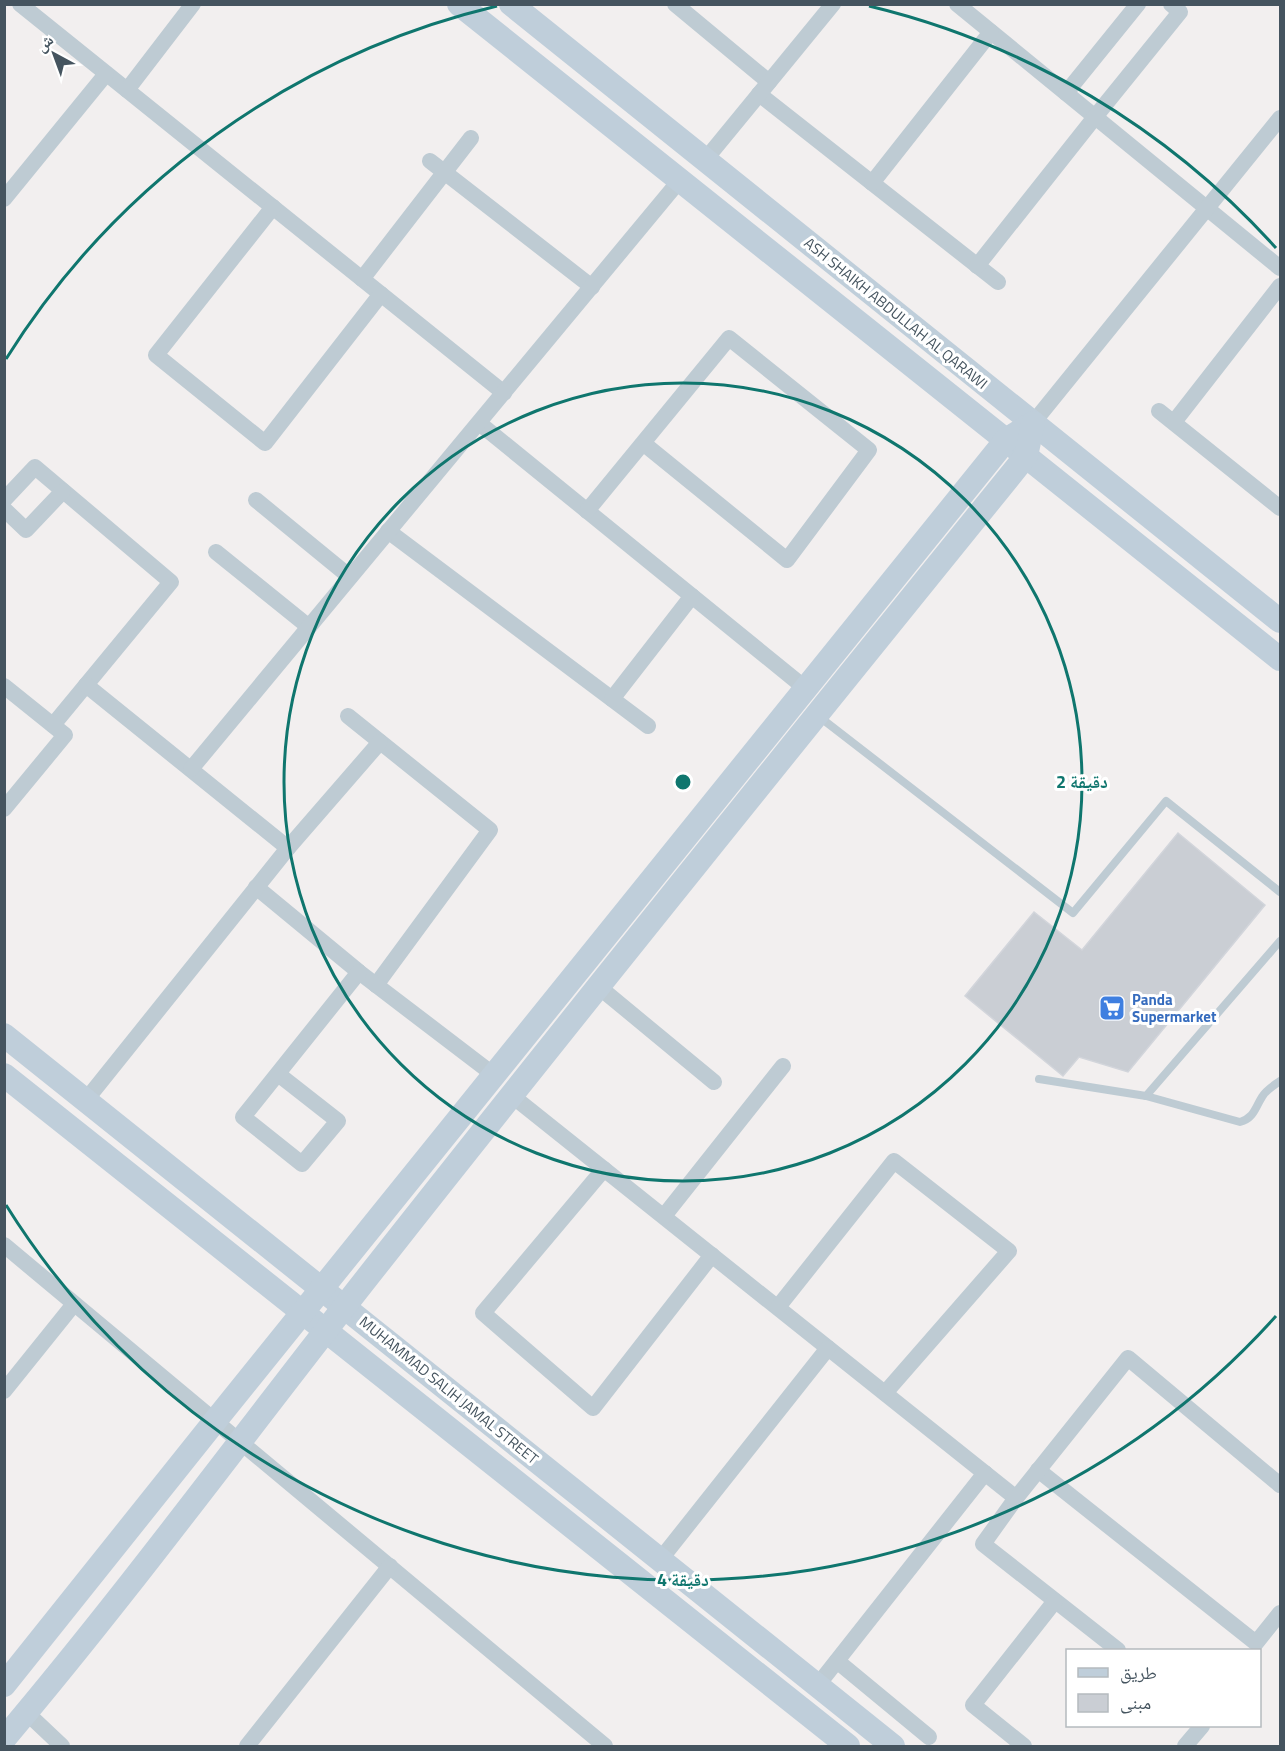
<svg xmlns="http://www.w3.org/2000/svg" width="1285" height="1751" font-family="'Titillium Web','Noto Naskh Arabic',sans-serif">
<rect width="100%" height="100%" fill="#f2efef"/>
<!-- building -->
<path fill="#caced4" stroke="#d2d5db" stroke-width="1.5" d="M 1178,833 L 1265,905 L 1128,1072 L 1079,1057 L 1063,1076 L 965,996 L 1034,912 L 1082,950 Z"/>
<g fill="none" stroke-linecap="round" stroke-linejoin="round">
<!-- lane -->
<g stroke="#becbd3" stroke-width="8">
<path d="M 817,715 L 1073,913 L 1166,801 L 1280,892"/>
<path d="M 1039,1079 L 1146,1096 L 1280,941"/>
<path d="M 1146,1096 L 1240,1122 C 1254,1118 1255,1108 1262,1097 C 1266,1090 1273,1086 1280,1081"/>
</g>
<!-- street -->
<g stroke="#becbd3" stroke-width="16">
<path d="M 20,4 L 504,393"/>
<path d="M 675,4 L 769,82"/>
<path d="M 957,4 L 1280,268"/>
<path d="M 127,90 L 193,4"/>
<path d="M 1066,93 L 1138,4"/>
<path d="M 759,94 L 998,282"/>
<path d="M 705,160 L 833,4"/>
<path d="M 430,161 L 592,287"/>
<path d="M 872,183 L 991,32"/>
<path d="M 4,199 L 106,74"/>
<path d="M 273,207 L 156,355 L 265,443 L 381,294"/>
<path d="M 977,266 L 1095,117 L 1180,12 L 1171,4"/>
<path d="M 362,279 L 471,138"/>
<path d="M 1159,411 L 1280,508"/>
<path d="M 1174,422 L 1280,286"/>
<path d="M 479,423 L 805,688"/>
<path d="M 1033,423 L 1280,118"/>
<path d="M 4,500 L 35,467 L 171,582 L 53,725"/>
<path d="M 256,500 L 350,577"/>
<path d="M 4,509 L 26,530 L 63,491"/>
<path d="M 587,511 L 729,338 L 869,450 L 787,560 L 643,443"/>
<path d="M 388,531 L 648,726"/>
<path d="M 216,552 L 309,627"/>
<path d="M 86,685 L 288,848"/>
<path d="M 4,686 L 65,735 L 4,809"/>
<path d="M 612,699 L 692,596"/>
<path d="M 348,716 L 490,830 L 376,985"/>
<path d="M 191,769 L 680,180"/>
<path d="M 256,887 L 359,972 L 494,1075"/>
<path d="M 599,987 L 714,1082"/>
<path d="M 278,1074 L 338,1121 L 302,1164 L 243,1117 L 359,972"/>
<path d="M 511,1095 L 1016,1498"/>
<path d="M 86,1100 L 288,848 L 380,742"/>
<path d="M 604,1169 L 483,1313 L 593,1408 L 712,1255"/>
<path d="M 664,1216 L 783,1066"/>
<path d="M 4,1245 L 605,1746"/>
<path d="M 778,1307 L 894,1161 L 1009,1251 L 885,1393"/>
<path d="M 4,1391 L 74,1304"/>
<path d="M 1038,1470 L 1256,1643 L 1280,1613"/>
<path d="M 660,1560 L 828,1348"/>
<path d="M 1118,1650 L 983,1544 L 1016,1498 L 1128,1358 L 1280,1485"/>
<path d="M 837,1661 L 929,1737"/>
<path d="M 817,1686 L 985,1473"/>
<path d="M 27,1713 L 62,1746"/>
<path d="M 247,1746 L 390,1566"/>
<path d="M 1024,1746 L 973,1705 L 1055,1601"/>
<path d="M 1185,1746 L 1202,1726"/>
</g>
<!-- secondary -->
<g stroke="#bfceda" stroke-width="24">
<path d="M 459,4 L 1280,659"/>
<path d="M 511,4 L 1280,621"/>
<path d="M 4,1035 L 893,1746"/>
<path d="M 4,1075 L 848,1746"/>
<path d="M 4,1685 L 215,1421 L 1006,440 L 1033,423"/>
<path d="M 4,1739 C 135,1584 255,1419 381,1260 C 594,990 810,723 1026,456 L 1033,423"/>
</g>
</g>
<!-- distance rings -->
<g fill="none" stroke="#0f766e" stroke-width="3">
<circle cx="683" cy="782" r="399"/>
<path d="M1276 1316A798 798 0 0 1 6 1205M6 359A798 798 0 0 1 497 6M869 6A798 798 0 0 1 1276 248"/>
</g>
<!-- icons -->
<defs>
<g id="supermarket-square" transform="scale(1.35)"><rect x="-9" y="-9" width="18" height="18" rx="4" fill="#3f7fe0" stroke="#fff"/><path d="M-6-5.5h2.5l.6 2H6L4.5 2H-2.5L-4.4-4H-6ZM-1.5 3.2a1.3 1.3 0 1 0 .1 0ZM3 3.2a1.3 1.3 0 1 0 .1 0Z" fill="#fff"/></g>
</defs>
<g fill-rule="evenodd">
<use href="#supermarket-square" x="1112" y="1008"/>
</g>
<g text-anchor="middle" dominant-baseline="central" stroke-width="6" stroke-linejoin="round" paint-order="stroke">
<!-- street labels -->
<g font-size="15" fill="#45545f" stroke="#fff">
<text transform="translate(896 313) rotate(39)">ASH SHAIKH ABDULLAH AL QARAWI</text>
<text transform="translate(449 1390) rotate(39)">MUHAMMAD SALIH JAMAL STREET</text>
</g>
<!-- shop labels -->
<g font-size="15" font-weight="bold" fill="#366cbe" stroke="#fff" text-anchor="start">
<text x="1132" y="999">Panda<tspan x="1132" dy="17">Supermarket</tspan></text>
</g>
</g>
<circle cx="683" cy="782" r="9" fill="#0f766e" stroke="#fff" stroke-width="3"/>
<g font-size="18" text-anchor="middle" font-weight="bold" fill="#0f766e" stroke="#fff" stroke-width="6" stroke-linejoin="round" paint-order="stroke">
<text x="1082" y="788">2 دقيقة</text>
<text x="683" y="1586">4 دقيقة</text>
</g>
<!-- border -->
<rect width="1285" height="1751" fill="none" stroke="#45545f" stroke-width="12"/>
<!-- legend -->
<rect x="1066" y="1649" width="195" height="78" fill="#ffffff" stroke="#b5bbbf" stroke-width="1.5"/>
<rect x="1078" y="1668" width="30" height="9" fill="#bfceda" stroke="#b5bbbf" stroke-width="1.5"/>
<text x="1120" y="1679" font-size="18" fill="#45545f">طريق</text>
<rect x="1078" y="1694" width="30" height="18" fill="#caced4" stroke="#b5bbbf" stroke-width="1.5"/>
<text x="1120" y="1709" font-size="18" fill="#45545f">مبنى</text>
<!-- north arrow -->
<g transform="translate(54 54) rotate(319)" stroke="#ffffff" stroke-width="4.5" paint-order="stroke">
<path d="M0-4.5L10 22L0 15L-10 22Z" fill="#45545f"/>
<text y="-9" font-size="16" font-weight="bold" text-anchor="middle" fill="#45545f">ش</text>
</g>
</svg>
